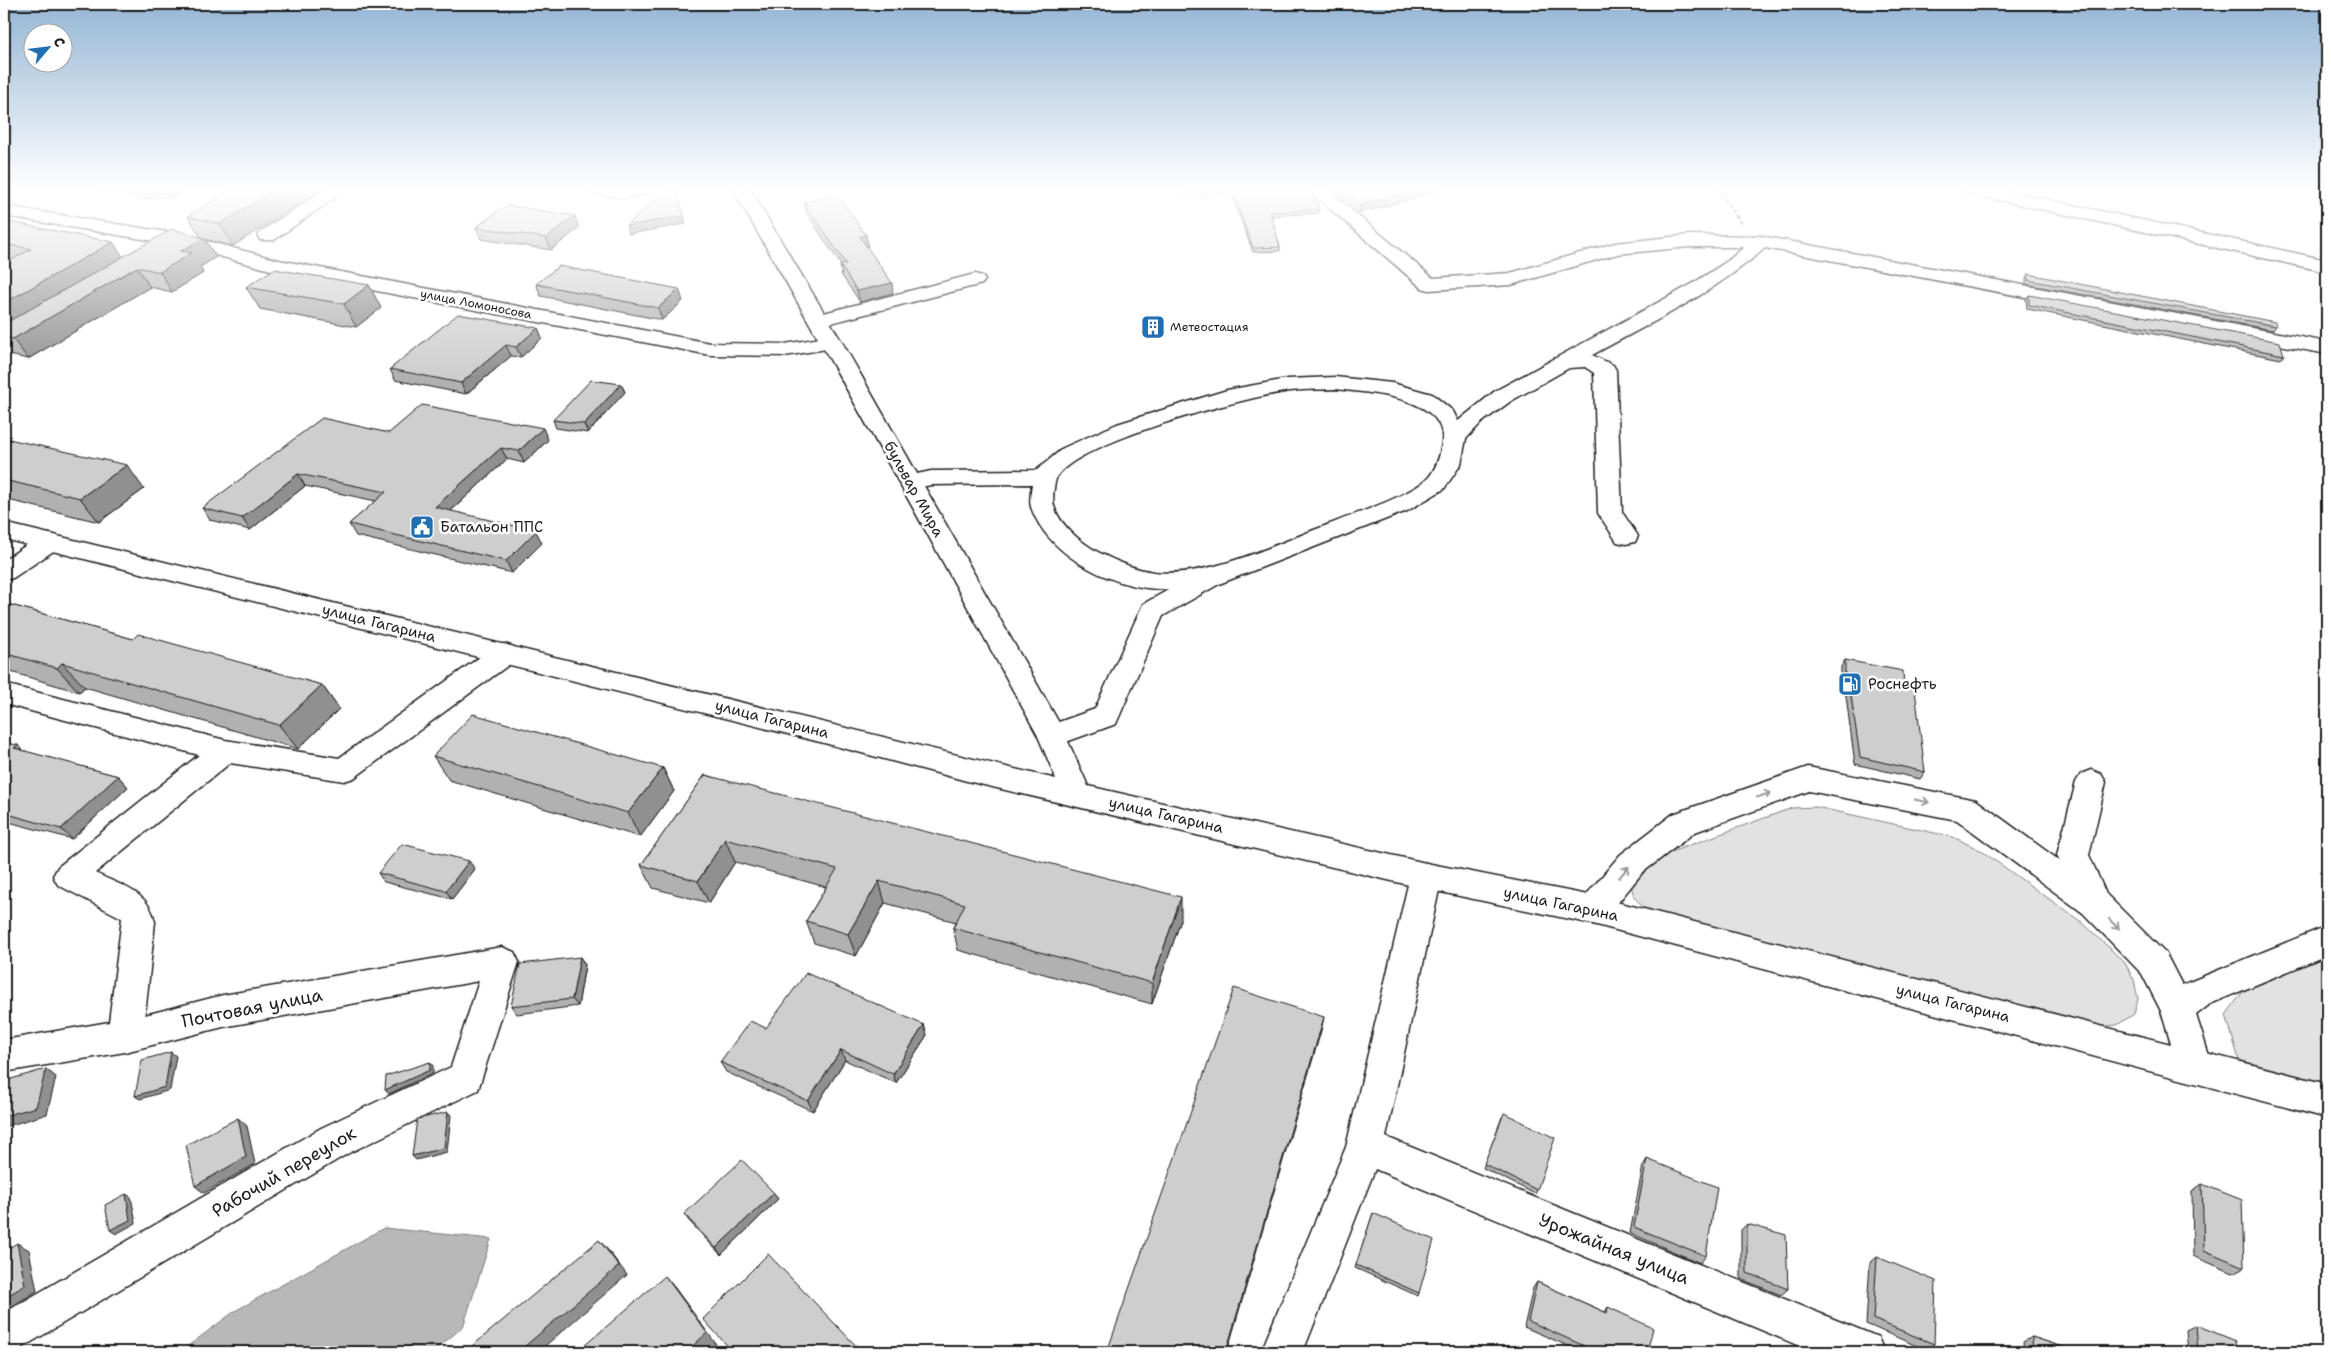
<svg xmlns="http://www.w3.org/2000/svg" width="2331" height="1356" font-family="'Shantell Sans',sans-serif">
<rect width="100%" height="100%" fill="#fff"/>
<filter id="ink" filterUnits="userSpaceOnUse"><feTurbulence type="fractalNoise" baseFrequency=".02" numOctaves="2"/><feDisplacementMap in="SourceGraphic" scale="10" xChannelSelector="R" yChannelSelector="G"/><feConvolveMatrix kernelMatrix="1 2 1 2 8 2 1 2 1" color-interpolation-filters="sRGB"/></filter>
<g filter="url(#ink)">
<!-- green -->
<g fill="#e2e2e2" stroke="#7f7f7f">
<path d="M 1816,807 L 1953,837 L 1980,850 L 2083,923 L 2125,963 L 2134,980 L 2138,999 L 2134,1014 L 2117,1025 L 2099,1027 L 1664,919 L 1645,909 L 1634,897 L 1631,885 L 1637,872 L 1657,857 L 1792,808 Z"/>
<path d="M 2327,954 L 2327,1083 L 2239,1060 L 2226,1015 L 2249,983 Z"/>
</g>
<!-- water -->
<path fill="#b8b8b8" stroke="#7a7a7a" d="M 384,1228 L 491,1239 L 463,1327 L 432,1352 L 180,1352 L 235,1311 Z"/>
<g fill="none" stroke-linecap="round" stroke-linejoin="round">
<!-- minor casing -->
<g stroke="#1c1c1c" stroke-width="3">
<g id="minor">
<path d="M 328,188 L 349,188 L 274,240 L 260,240 L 258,236 L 260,232 Z"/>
<path d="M 585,188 L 655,188 L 653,192 L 624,198 L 587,192 Z"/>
<path d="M 1306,188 L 1325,188 L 1433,278 L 1510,273 L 1615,243 L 1690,235 L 1761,236 L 2327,342 L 2327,354 L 1765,248 C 1714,293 1651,323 1592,355 L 1613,365 L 1616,370 L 1622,512 L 1638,536 L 1635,542 L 1626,544 L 1617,542 L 1598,513 L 1594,373 L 1585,367 L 1569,368 L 1511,401 L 1481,423 L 1466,439 L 1461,464 L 1444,489 L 1407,511 L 1219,584 L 1163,616 L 1116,724 L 1052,747 L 1042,744 L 1038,736 L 1042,728 L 1095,709 L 1143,604 L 1170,589 C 1120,592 1048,558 1031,507 C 1029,501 1031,491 1032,484 L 931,485 L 911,489 L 903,487 L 899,482 L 903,477 L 931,471 L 1037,470 L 1063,448 L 1117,424 L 1227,390 L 1287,379 L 1335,377 L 1392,383 L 1432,394 L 1453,411 L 1458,421 L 1495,391 L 1692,284 L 1729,260 L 1744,247 L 1690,247 L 1617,254 L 1511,285 L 1429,290 L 1422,288 ZM 1335,389 C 1367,393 1454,396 1441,448 C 1439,459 1436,468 1429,477 C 1413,495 1354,514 1330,524 C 1280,542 1207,579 1154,572 C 1134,569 1115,561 1098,552 C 1082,543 1059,525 1054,506 C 1052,500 1054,480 1058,475 C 1083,441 1239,399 1284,392 C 1301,389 1318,390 1335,389 Z"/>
<path d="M 1959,188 L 1994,188 L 2327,260 L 2327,272 L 1967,193 Z"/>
<path d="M 4,206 L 179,234 L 279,260 L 710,343 L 785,344 L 832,336 L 839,338 L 842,342 L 839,346 L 832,348 L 785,356 L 710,355 L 278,272 L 178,245 L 4,216 Z"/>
<path d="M 975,274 L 982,276 L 985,280 L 982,284 L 819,326 L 812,324 L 809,320 L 812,316 Z"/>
<path d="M 49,534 L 58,536 L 61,542 L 58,548 L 13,578 L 4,580 L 4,560 L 40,536 Z"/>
<path d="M 504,644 L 514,647 L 518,654 L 514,661 L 354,778 L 344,781 L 230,763 L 95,873 C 121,886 149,891 155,922 L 145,1015 L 223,995 L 502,947 L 514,952 L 519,962 L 478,1090 L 347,1154 L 18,1350 L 4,1352 L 4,1313 L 321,1128 L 451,1067 L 479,981 L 223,1027 L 125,1052 L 4,1072 L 4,1040 L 109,1022 L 122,918 L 58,885 L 53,876 L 58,867 L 199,755 L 4,704 L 4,684 L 225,740 L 339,758 L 494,647 Z"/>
<path d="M 1808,767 L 1976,800 L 2060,861 L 2057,855 L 2076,782 L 2081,774 L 2091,770 L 2101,774 L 2106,782 L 2089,855 L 2106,894 L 2166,954 L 2182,985 L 2327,926 L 2327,955 L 2210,1004 L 2196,1015 L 2212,1065 L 2207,1077 L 2194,1082 L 2181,1077 L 2161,1011 L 2142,974 L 2083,913 L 1957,820 L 1809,791 L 1695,832 L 1642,873 L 1604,920 L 1593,924 L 1582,920 L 1577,910 L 1582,900 L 1620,855 L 1673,814 Z"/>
<path d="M 1426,863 L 1437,867 L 1442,876 L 1386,1137 L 1878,1337 L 1884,1352 L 1814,1352 L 1375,1169 L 1303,1352 L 1261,1352 L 1346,1147 L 1410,876 L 1415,867 Z"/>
</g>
</g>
<!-- major casing -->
<g stroke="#1c1c1c" stroke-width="3">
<path id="major" d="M 732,188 L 749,188 L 842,342 L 1062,728 L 1088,786 L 1426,863 L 1593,896 L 2327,1084 L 2327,1118 L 1593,924 L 1426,889 L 967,781 L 824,743 L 4,539 L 4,523 L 1056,779 L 1038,736 C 938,552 837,369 732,188 Z"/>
</g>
<!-- path -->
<path stroke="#1c1c1c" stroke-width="2.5" stroke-dasharray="4 2.5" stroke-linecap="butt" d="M 1717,188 L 1741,223"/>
<!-- minor -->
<use href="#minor" fill="#fff" fill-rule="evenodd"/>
<!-- major -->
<use href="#major" fill="#fff" fill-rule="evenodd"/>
</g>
<!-- wall -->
<g fill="#b1b1b1" stroke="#1c1c1c">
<path d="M 95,188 L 187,188 L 170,198 L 157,196 L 150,199 L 96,190 Z"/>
<path d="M 235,188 L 324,188 L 233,246 L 205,239 L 216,257 L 200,267 L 203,273 L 172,292 L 150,287 L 28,359 L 4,354 L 4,264 L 8,261 L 4,260 L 4,221 L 123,257 L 201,237 L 188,216 Z"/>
<path d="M 1183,188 L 1309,188 L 1319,209 L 1318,213 L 1271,216 L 1280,247 L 1280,251 L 1253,252 L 1231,194 L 1186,197 Z"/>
<path d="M 1330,188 L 1436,188 L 1435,192 L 1360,213 Z"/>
<path d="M 804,202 L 866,235 L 868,246 L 866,246 L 893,293 L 860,302 L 842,276 L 840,265 L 841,265 L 806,212 Z"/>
<path d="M 476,227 L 579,228 L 551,250 L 481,239 Z"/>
<path d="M 2028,274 L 2276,326 L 2273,330 L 2026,284 L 2026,278 Z"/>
<path d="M 536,284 L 683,301 L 662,320 L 541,296 Z"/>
<path d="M 369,285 L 381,308 L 356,327 L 260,309 L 246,287 Z"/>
<path d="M 2029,295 L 2284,355 L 2281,359 L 2027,309 L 2026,299 Z"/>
<path d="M 538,328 L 542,338 L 521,357 L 511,356 L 466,394 L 395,380 L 390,369 Z"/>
<path d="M 621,384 L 625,392 L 588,433 L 556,428 L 553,420 Z"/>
<path d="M 389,433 L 548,440 L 524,463 L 507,459 L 451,511 L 542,543 L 512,573 L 356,536 L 349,524 L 376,501 L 305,486 L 250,530 L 210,520 L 202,508 Z"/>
<path d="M 4,438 L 144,489 L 99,522 L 4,499 Z"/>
<path d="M 4,603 L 133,639 L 322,685 L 339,709 L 298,749 L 85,687 L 79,692 L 4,670 Z"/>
<path d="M 1845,660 L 1904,688 L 1925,772 L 1920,779 L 1855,764 L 1845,689 L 1841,688 L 1841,667 Z"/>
<path d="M 4,743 L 23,751 L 118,776 L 128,787 L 72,839 L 5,821 L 4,820 Z"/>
<path d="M 433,756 L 663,768 L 674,791 L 640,837 L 449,780 Z"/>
<path d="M 705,775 L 1181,920 L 1152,1004 L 958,950 L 953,928 L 956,922 L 885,903 L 856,956 L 814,943 L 806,921 L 826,887 L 735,862 L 709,903 L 653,888 L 641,865 Z"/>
<path d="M 475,869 L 452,899 L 384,882 L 378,873 Z"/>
<path d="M 580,957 L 585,965 L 578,1006 L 517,1014 L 511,1006 Z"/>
<path d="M 924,1025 L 927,1035 L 896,1083 L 845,1060 L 813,1111 L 726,1072 L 720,1062 L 766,1028 Z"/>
<path d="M 1502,1117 L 1537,1190 L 1535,1194 L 1483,1168 Z"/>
<path d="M 1647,1159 L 1706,1256 L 1700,1263 L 1630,1233 L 1643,1166 Z"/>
<path d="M 2202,1184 L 2244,1267 L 2233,1273 L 2193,1256 L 2192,1191 Z"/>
<path d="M 778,1199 L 721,1255 L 689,1221 L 684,1214 Z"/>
<path d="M 1373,1213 L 1419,1293 L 1418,1296 L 1355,1268 Z"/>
<path d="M 1747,1224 L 1788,1289 L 1781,1295 L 1741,1279 L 1741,1230 Z"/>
<path d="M 1877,1257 L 1934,1344 L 1926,1350 L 1866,1324 L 1870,1263 Z"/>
<path d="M 1537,1282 L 1605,1312 L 1608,1307 L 1647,1352 L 1582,1352 L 1524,1327 L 1533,1288 Z"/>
<path d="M 2196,1325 L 2237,1352 L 2188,1352 L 2186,1330 Z"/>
<path d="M 2032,1337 L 2078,1352 L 2024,1352 L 2023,1342 Z"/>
</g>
<!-- shaded-wall -->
<g fill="#909090" stroke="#1c1c1c">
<path d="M 144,188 L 152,188 L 157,196 L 150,199 Z"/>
<path d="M 165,188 L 187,188 L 170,198 Z"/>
<path d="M 278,188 L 324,188 L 233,246 L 220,224 Z"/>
<path d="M 676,188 L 686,224 L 629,234 L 626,226 Z"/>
<path d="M 1423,188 L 1436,188 L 1435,192 L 1360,213 L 1361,205 Z"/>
<path d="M 575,216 L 579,228 L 551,250 L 546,238 Z"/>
<path d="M 866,235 L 868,246 L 862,247 L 860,237 Z"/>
<path d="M 204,238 L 216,257 L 200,267 L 203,273 L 172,292 L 160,272 L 181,251 Z"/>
<path d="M 113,242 L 126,261 L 4,332 L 4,303 Z"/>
<path d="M 137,267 L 150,287 L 28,359 L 13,339 Z"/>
<path d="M 892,283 L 893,293 L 860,302 L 857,291 Z"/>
<path d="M 369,285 L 381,308 L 356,327 L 344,304 Z"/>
<path d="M 679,289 L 683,301 L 662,320 L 658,308 Z"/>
<path d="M 538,328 L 542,338 L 521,357 L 516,347 Z"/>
<path d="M 506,345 L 511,356 L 466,394 L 461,383 Z"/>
<path d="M 621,384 L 625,392 L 588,433 L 584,424 Z"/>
<path d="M 543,428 L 548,440 L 524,463 L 519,451 Z"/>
<path d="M 501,448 L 507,459 L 442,519 L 435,507 Z"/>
<path d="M 127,465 L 144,489 L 99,522 L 80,498 Z"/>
<path d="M 298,474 L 305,486 L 250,530 L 242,518 Z"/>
<path d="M 536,531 L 542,543 L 512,573 L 506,561 Z"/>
<path d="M 62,663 L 85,687 L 79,692 L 57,668 Z"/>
<path d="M 322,685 L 339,709 L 298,749 L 279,725 Z"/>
<path d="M 18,745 L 29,756 L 14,748 Z"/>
<path d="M 663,768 L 674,791 L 640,837 L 628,813 Z"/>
<path d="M 118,776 L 128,787 L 72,839 L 61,829 Z"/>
<path d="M 725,839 L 735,862 L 709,903 L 698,881 Z"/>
<path d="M 469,861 L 475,869 L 452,899 L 446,891 Z"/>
<path d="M 879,881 L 885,903 L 856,956 L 848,934 Z"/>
<path d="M 1181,897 L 1181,920 L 1152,1004 L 1152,983 Z"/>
<path d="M 580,957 L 585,965 L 578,1006 L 572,999 Z"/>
<path d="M 1324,1017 L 1321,1031 L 1227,1352 L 1226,1352 Z"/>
<path d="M 924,1025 L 927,1035 L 896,1083 L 893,1074 Z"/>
<path d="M 841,1050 L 845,1060 L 813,1111 L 808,1101 Z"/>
<path d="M 171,1052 L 176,1056 L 170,1090 L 140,1099 L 135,1096 Z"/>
<path d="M 430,1062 L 433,1066 L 433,1073 L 389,1094 L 385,1090 Z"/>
<path d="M 46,1069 L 56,1077 L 47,1114 L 4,1127 L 4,1116 Z"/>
<path d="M 448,1112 L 451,1115 L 447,1152 L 416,1160 L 412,1156 Z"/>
<path d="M 238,1118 L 247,1126 L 255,1164 L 204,1193 L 195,1186 Z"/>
<path d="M 774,1193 L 778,1199 L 721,1255 L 716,1248 Z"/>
<path d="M 126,1194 L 131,1197 L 136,1223 L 116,1234 L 110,1230 Z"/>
<path d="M 599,1240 L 608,1250 L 627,1275 L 538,1352 L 518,1352 Z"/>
<path d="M 17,1243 L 29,1250 L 37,1291 L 4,1311 L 4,1298 Z"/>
<path d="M 665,1276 L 675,1288 L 716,1344 L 707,1352 L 686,1352 Z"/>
</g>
<!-- building -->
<g fill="#cecece" stroke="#1c1c1c">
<path d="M 235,188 L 278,188 L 220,224 L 188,216 Z"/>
<path d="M 669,188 L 676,188 L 684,216 L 626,226 Z"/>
<path d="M 1185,188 L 1309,188 L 1319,209 L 1270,212 L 1280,247 L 1253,248 L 1232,190 L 1187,193 Z"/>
<path d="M 1339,188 L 1423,188 L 1361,205 Z"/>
<path d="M 837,195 L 866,235 L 860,237 L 892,283 L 857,291 L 840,265 L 846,264 L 804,202 Z"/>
<path d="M 507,205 L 575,216 L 546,238 L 476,227 Z"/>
<path d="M 4,221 L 113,242 L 4,303 L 4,264 L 31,249 L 4,244 Z"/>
<path d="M 172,229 L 204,238 L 181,251 L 192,253 L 160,272 L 137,267 L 13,339 L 4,337 L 4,324 Z"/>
<path d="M 559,266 L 679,289 L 658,308 L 536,284 Z"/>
<path d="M 274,269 L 369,285 L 344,304 L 246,287 Z"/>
<path d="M 2028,274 L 2275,322 L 2276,326 L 2028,280 Z"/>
<path d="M 2029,295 L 2280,342 L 2284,355 L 2029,305 Z"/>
<path d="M 458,314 L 538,328 L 516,347 L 506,345 L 461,383 L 390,369 Z"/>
<path d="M 591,380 L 621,384 L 584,424 L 553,420 Z"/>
<path d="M 422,405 L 543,428 L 519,451 L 501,448 L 435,507 L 536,531 L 506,561 L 349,524 L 386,492 L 298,474 L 242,518 L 202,508 L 322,418 L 389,433 Z"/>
<path d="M 4,438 L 127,465 L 80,498 L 4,480 Z"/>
<path d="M 4,603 L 133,639 L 138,634 L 322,685 L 279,725 L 62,663 L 57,668 L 4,653 Z"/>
<path d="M 1845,660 L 1903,671 L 1904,688 L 1915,690 L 1925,772 L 1860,757 L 1849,682 L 1845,681 Z"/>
<path d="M 473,714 L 663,768 L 628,813 L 433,756 Z"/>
<path d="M 4,743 L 18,745 L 14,748 L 118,776 L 61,829 L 4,813 L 4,801 L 6,799 L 4,799 Z"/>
<path d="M 705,775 L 1181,897 L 1152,983 L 953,928 L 965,904 L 879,881 L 848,934 L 806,921 L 837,869 L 725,839 L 698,881 L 641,865 Z"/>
<path d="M 402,844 L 469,861 L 446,891 L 378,873 Z"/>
<path d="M 580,957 L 572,999 L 511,1006 L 520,964 Z"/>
<path d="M 806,973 L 924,1025 L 893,1074 L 841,1050 L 808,1101 L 720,1062 L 750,1021 L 766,1028 Z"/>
<path d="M 1234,988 L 1324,1017 L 1226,1352 L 1107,1352 Z"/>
<path d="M 171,1052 L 165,1087 L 135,1096 L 142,1060 Z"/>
<path d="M 430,1062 L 430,1070 L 385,1090 L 386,1076 Z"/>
<path d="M 46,1069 L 36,1107 L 4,1116 L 4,1081 Z"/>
<path d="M 448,1112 L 444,1148 L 412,1156 L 417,1119 Z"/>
<path d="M 1504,1113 L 1555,1138 L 1537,1190 L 1484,1164 Z"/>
<path d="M 238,1118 L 246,1157 L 195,1186 L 186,1145 Z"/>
<path d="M 1647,1159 L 1717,1187 L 1706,1256 L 1634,1227 Z"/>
<path d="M 742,1160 L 774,1193 L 716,1248 L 684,1214 Z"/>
<path d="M 2202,1184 L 2242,1200 L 2244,1267 L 2204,1250 Z"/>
<path d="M 126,1194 L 130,1220 L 110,1230 L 105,1205 Z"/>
<path d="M 1373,1213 L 1434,1240 L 1419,1293 L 1356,1265 Z"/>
<path d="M 1747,1224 L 1786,1235 L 1788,1289 L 1747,1273 Z"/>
<path d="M 599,1240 L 619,1266 L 518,1352 L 465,1352 Z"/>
<path d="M 17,1243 L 25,1285 L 4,1298 L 4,1251 Z"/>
<path d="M 768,1254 L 862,1352 L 733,1352 L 703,1319 Z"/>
<path d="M 1877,1257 L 1936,1281 L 1934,1344 L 1873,1319 Z"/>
<path d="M 665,1276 L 707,1333 L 686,1352 L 577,1352 Z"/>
<path d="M 1537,1282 L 1607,1313 L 1608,1307 L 1653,1328 L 1647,1352 L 1598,1352 L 1528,1321 Z"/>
<path d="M 2196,1325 L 2236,1341 L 2237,1352 L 2198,1352 Z"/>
<path d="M 2032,1337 L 2078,1352 L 2033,1352 Z"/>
</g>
<!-- one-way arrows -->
<defs><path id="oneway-shaft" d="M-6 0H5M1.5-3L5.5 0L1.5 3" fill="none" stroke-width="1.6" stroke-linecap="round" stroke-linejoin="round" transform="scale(1.25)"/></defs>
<g stroke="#999">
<use href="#oneway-shaft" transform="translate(1764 795) rotate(-19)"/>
<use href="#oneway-shaft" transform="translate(1922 801) rotate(11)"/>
<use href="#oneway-shaft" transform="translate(1624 872) rotate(-50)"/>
<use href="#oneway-shaft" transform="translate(2114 924) rotate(45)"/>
</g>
</g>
<!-- sky -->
<linearGradient id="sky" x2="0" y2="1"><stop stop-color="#95b6d5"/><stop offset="0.5" stop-color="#fff"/><stop offset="1" stop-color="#fff" stop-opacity="0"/></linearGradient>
<rect width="2331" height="378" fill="url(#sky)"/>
<!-- icons -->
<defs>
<g id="building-square" transform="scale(1.25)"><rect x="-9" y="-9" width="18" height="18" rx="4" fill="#1f6fb2" stroke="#fff"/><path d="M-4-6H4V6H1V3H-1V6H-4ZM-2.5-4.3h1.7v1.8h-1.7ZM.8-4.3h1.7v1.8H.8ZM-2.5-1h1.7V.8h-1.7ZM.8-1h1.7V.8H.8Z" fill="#fff"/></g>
<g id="civic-square" transform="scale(1.25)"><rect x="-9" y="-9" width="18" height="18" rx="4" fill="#1f6fb2" stroke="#fff"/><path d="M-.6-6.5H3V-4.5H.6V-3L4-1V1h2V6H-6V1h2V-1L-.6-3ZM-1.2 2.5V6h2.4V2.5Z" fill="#fff"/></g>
<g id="fuel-square" transform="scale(1.25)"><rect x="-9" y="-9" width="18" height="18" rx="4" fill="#1f6fb2" stroke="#fff"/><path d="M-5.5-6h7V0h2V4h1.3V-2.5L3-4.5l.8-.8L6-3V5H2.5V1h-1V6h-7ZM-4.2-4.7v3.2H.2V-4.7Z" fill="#fff"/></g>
</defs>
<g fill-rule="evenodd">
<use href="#building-square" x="1153" y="327"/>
<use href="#civic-square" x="422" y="527"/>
<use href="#fuel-square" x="1850" y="684"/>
</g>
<g text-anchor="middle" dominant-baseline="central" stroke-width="5" stroke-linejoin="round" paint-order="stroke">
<!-- far-street labels -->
<g font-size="12" fill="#1c1c1c" stroke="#fff">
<text transform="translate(476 304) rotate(11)">улица Ломоносова</text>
</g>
<!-- far-poi labels -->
<g font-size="12" fill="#1c1c1c" stroke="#fff" text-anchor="start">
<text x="1170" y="327">Метеостация</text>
</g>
<!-- street labels -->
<g font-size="15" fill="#1c1c1c" stroke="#fff">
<text transform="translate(914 489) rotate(61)">бульвар Мира</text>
<text transform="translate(379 623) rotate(14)">улица Гагарина</text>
<text transform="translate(772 719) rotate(14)">улица Гагарина</text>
<text transform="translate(1166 815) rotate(13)">улица Гагарина</text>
<text transform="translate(1561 904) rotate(12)">улица Гагарина</text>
<text transform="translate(1953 1003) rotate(14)">улица Гагарина</text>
</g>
<!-- poi labels -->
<g font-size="15" fill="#1c1c1c" stroke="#fff" text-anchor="start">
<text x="440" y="527">Батальон ППС</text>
<text x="1868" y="684">Роснефть</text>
</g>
<!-- near-street labels -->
<g font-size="18" fill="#1c1c1c" stroke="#fff">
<text transform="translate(252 1008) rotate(-11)">Почтовая улица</text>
<text transform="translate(284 1172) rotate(-30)">Рабочий переулок</text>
<text transform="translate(1614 1249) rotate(22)">Урожайная улица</text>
</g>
</g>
<!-- margin -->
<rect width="2331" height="1356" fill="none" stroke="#fff" stroke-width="20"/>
<rect x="10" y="10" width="2311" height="1336" fill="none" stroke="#1c1c1c" stroke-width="2" filter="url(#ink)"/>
<!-- north arrow -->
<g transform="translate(48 48) rotate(62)"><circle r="24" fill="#ffffff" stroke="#a4a4a4"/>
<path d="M0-4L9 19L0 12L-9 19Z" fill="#1f6fb2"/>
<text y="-8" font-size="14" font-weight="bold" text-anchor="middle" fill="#1c1c1c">С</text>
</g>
</svg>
